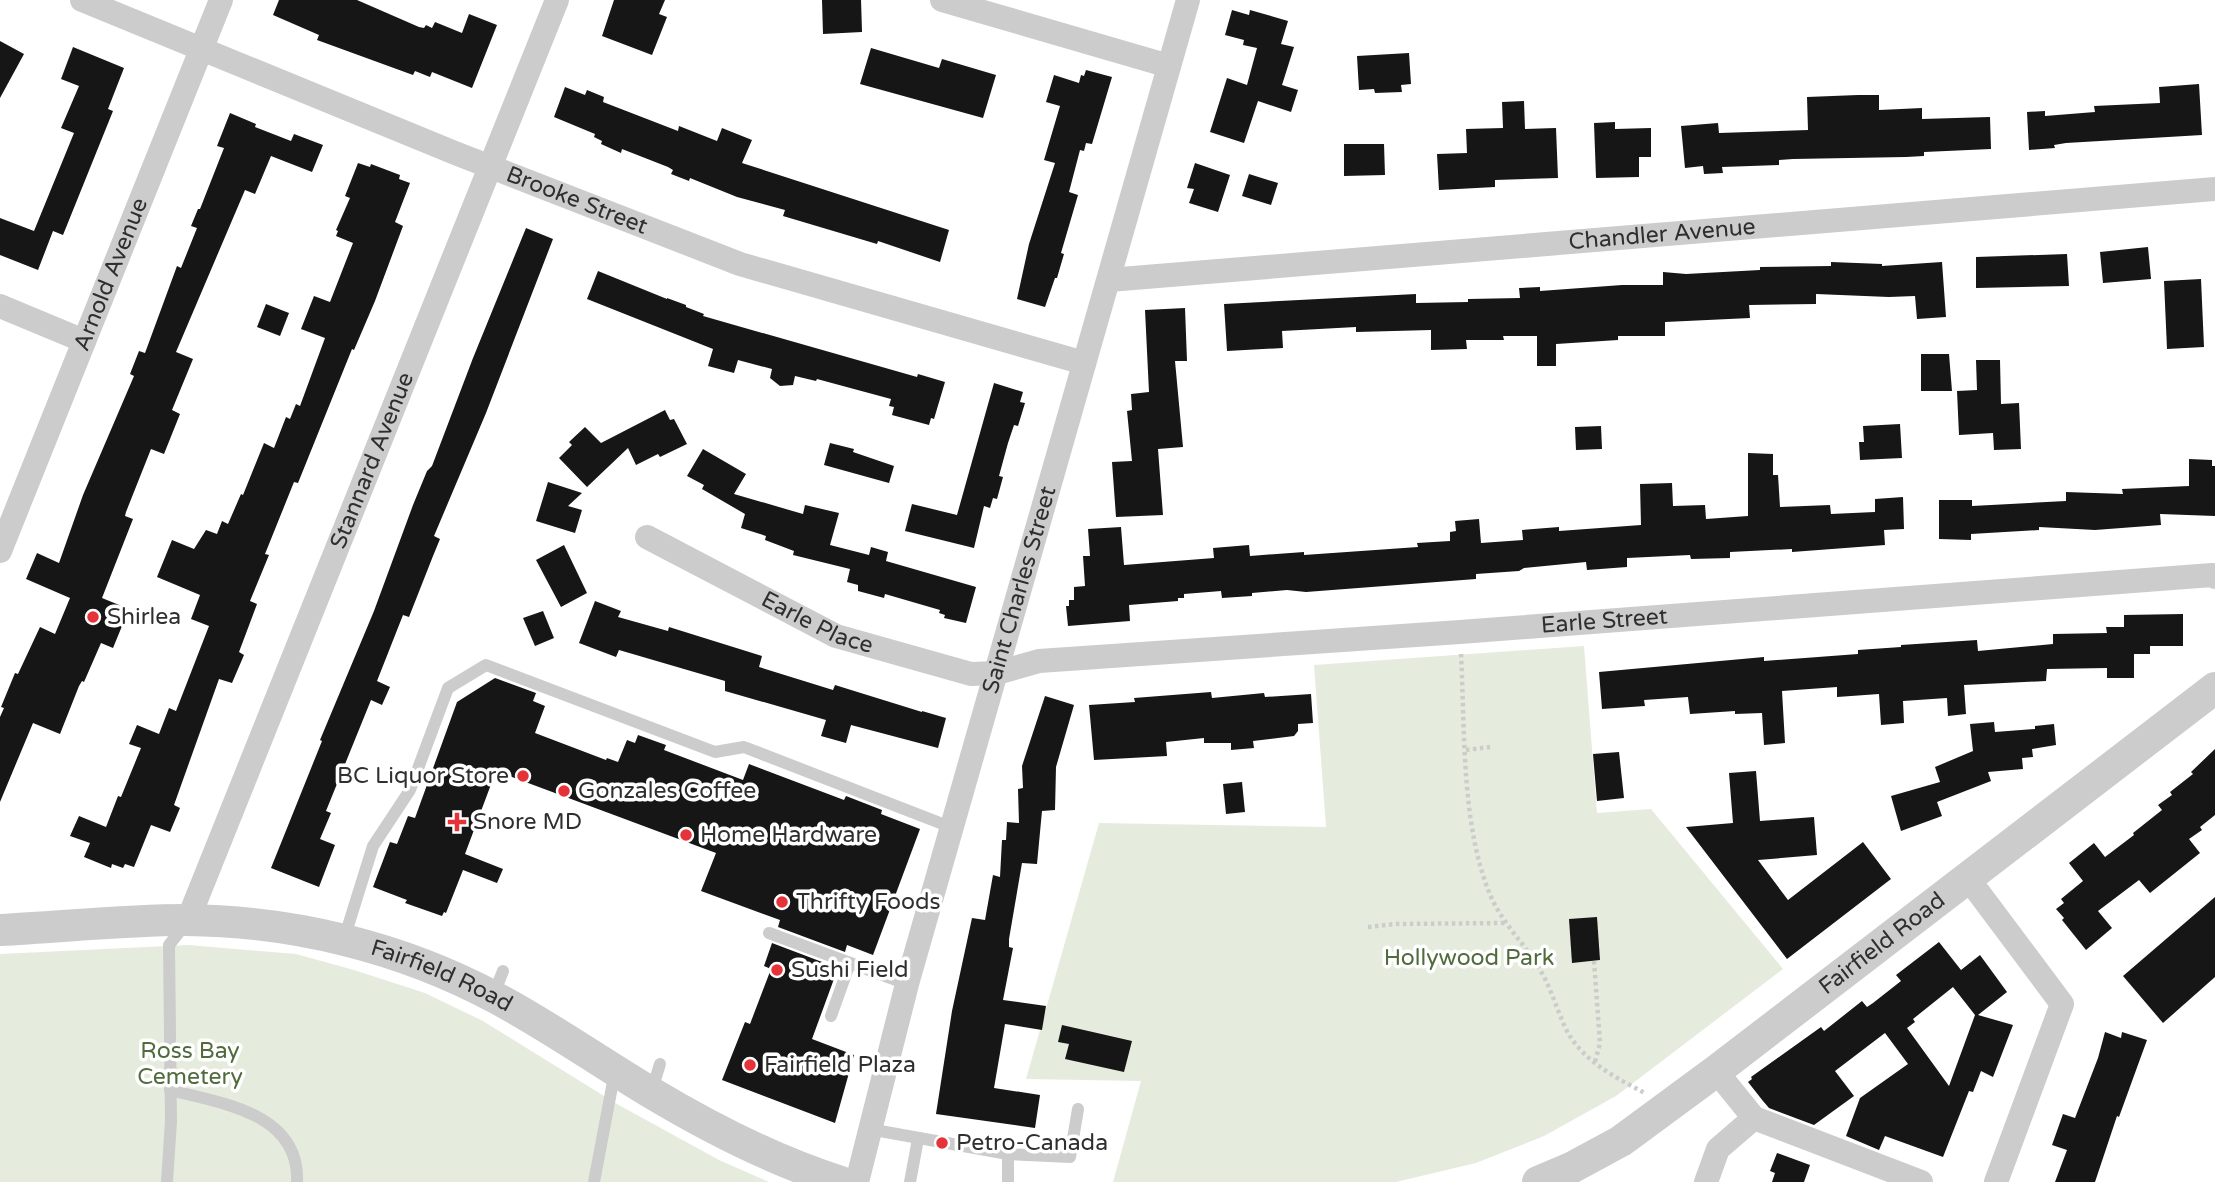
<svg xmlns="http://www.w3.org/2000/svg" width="2215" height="1182" font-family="'Varela Round',sans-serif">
<rect width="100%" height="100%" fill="#fff"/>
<!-- green -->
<g fill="#e5ecdd">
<path d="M 1584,646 L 1597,813 L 1651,809 L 1783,969 L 1616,1096 L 1544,1136 L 1476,1163 L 1396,1182 L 1113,1182 L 1141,1081 L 1026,1079 L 1099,823 L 1326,827 L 1314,665 Z"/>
<path d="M 188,945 L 296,954 L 354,970 L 425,993 L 483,1021 L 617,1104 L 719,1160 L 769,1182 L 0,1182 L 0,954 Z"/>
</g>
<!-- building -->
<g fill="#161616" fill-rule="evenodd">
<path d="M 279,0 L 357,0 L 419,27 L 424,28 L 426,25 L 432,28 L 435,22 L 462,33 L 469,14 L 497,25 L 472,88 L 432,72 L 430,77 L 415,71 L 413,75 L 317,40 L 319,35 L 273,15 Z"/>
<path d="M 614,0 L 665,0 L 659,14 L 667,17 L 652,55 L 602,36 Z"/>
<path d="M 822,0 L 861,0 L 862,32 L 823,34 Z"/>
<path d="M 1232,10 L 1249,15 L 1250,10 L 1288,21 L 1281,44 L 1294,47 L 1282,85 L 1298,90 L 1291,112 L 1258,101 L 1244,143 L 1210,132 L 1227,78 L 1247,85 L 1257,48 L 1243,45 L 1244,40 L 1225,35 Z"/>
<path d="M 0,41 L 24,54 L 0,98 Z"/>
<path d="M 73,47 L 124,68 L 108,109 L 113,111 L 63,235 L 53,231 L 38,270 L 0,255 L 0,218 L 34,231 L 74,133 L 61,128 L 79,86 L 61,79 Z"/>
<path d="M 871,48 L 939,68 L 942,59 L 996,75 L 983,118 L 860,84 Z"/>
<path d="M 1409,53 L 1411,84 L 1401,85 L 1402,92 L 1375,93 L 1374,89 L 1359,90 L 1357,56 Z"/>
<path d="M 1086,70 L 1112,77 L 1092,144 L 1086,143 L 1084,151 L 1080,150 L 1069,192 L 1078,195 L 1061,253 L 1064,254 L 1057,278 L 1055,278 L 1045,307 L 1017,299 L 1029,244 L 1055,163 L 1044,160 L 1060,106 L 1046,102 L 1054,75 L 1079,83 L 1081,75 L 1084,76 Z"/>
<path d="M 2199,84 L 2202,135 L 2066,143 L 2054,145 L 2055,148 L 2029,150 L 2027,112 L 2045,111 L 2045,116 L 2095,112 L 2094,106 L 2160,103 L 2159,87 Z"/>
<path d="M 565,87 L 585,95 L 587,90 L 604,97 L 603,102 L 678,131 L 679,126 L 717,141 L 722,128 L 752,140 L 742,163 L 949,230 L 940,262 L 878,241 L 877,244 L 783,216 L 785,210 L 737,197 L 690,178 L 689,181 L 671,174 L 673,170 L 668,167 L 622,149 L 621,153 L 601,144 L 602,141 L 594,137 L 595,134 L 554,117 Z"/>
<path d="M 1858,95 L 1879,95 L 1879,110 L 1922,108 L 1922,119 L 1990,117 L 1991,149 L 1924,152 L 1924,156 L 1906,157 L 1793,159 L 1779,160 L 1779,165 L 1722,167 L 1723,173 L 1704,174 L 1703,166 L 1685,168 L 1681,126 L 1718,123 L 1719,133 L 1808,130 L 1807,97 Z"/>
<path d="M 1524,101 L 1525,129 L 1556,128 L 1558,178 L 1495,180 L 1495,187 L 1439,190 L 1437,154 L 1467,153 L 1466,129 L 1503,128 L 1502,102 Z"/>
<path d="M 230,113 L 256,124 L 255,127 L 291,141 L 294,134 L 323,145 L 312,172 L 271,156 L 255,194 L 245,190 L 176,352 L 193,359 L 172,410 L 180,414 L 164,454 L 151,449 L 126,512 L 125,516 L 133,519 L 102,598 L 129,609 L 113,648 L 101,643 L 84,682 L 82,681 L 79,686 L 60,734 L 33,723 L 0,802 L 0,717 L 4,708 L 1,707 L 15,673 L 18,674 L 40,627 L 55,634 L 70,598 L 26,579 L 37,553 L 59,563 L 83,495 L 134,376 L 130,374 L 139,351 L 145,353 L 177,266 L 181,268 L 197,228 L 191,226 L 198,209 L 200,209 L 224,148 L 217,146 Z"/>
<path d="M 1615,122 L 1615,129 L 1651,128 L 1651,157 L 1639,157 L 1639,177 L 1596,178 L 1594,123 Z"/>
<path d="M 1344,144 L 1384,144 L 1385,175 L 1344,176 Z"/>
<path d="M 358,163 L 370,167 L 371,164 L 400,175 L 399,179 L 410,183 L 395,222 L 403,226 L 375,301 L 354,350 L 352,349 L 298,483 L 294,482 L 265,554 L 269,555 L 250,601 L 257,604 L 239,652 L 244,655 L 232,683 L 219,679 L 174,805 L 180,808 L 170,832 L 151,825 L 134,867 L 125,864 L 123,868 L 112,864 L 111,868 L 84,857 L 90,843 L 70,836 L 79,816 L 106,827 L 118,796 L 121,797 L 141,748 L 129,744 L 137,725 L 159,734 L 169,708 L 176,711 L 209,626 L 191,619 L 200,595 L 157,577 L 172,540 L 194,549 L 206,530 L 217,534 L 222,521 L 228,524 L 241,494 L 243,495 L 264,443 L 274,448 L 286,417 L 290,419 L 296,404 L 300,406 L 325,338 L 301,329 L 314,296 L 330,302 L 353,243 L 336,236 L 338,231 L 336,230 L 350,198 L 345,196 Z"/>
<path d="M 1195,163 L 1230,175 L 1218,212 L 1189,203 L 1194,189 L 1187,188 Z"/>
<path d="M 1249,174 L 1278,183 L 1271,205 L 1242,196 Z"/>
<path d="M 526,228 L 553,239 L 486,413 L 434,536 L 440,539 L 433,556 L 409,617 L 403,615 L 377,681 L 390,687 L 382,705 L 371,700 L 326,811 L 331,813 L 320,839 L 335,845 L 319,887 L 271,868 L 322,741 L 320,740 L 374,611 L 413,505 L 427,471 L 432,466 L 473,358 Z"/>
<path d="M 2148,247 L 2151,279 L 2103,283 L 2100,252 Z"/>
<path d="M 2067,254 L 2069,286 L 1976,288 L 1976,257 Z"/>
<path d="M 1831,262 L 1882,264 L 1882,266 L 1942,262 L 1946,317 L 1917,319 L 1915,296 L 1889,297 L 1816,294 L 1816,304 L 1749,305 L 1750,318 L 1665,322 L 1665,336 L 1618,336 L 1618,340 L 1556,344 L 1556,366 L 1537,366 L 1537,336 L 1503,336 L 1504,340 L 1466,340 L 1467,349 L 1431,350 L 1431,330 L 1356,332 L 1356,327 L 1282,331 L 1283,348 L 1227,351 L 1224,304 L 1416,294 L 1416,303 L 1468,302 L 1468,299 L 1520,298 L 1519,288 L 1540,287 L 1540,291 L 1622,285 L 1663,285 L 1663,272 L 1686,274 L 1760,270 L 1760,267 L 1831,266 Z"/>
<path d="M 598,271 L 667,299 L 667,298 L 686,305 L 686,307 L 704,314 L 703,316 L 917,377 L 918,374 L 945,382 L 934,419 L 931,418 L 929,425 L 892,415 L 894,407 L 889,406 L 891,399 L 817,379 L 816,381 L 795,376 L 793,385 L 780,386 L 770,378 L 772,369 L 738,360 L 734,373 L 708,366 L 713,349 L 587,299 Z"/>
<path d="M 2201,279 L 2204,347 L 2167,349 L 2164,281 Z"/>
<path d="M 266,304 L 289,313 L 280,336 L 257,327 Z"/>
<path d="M 1185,308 L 1187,361 L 1175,361 L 1183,447 L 1158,449 L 1163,515 L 1116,517 L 1112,462 L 1132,461 L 1127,411 L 1132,410 L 1131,394 L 1149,392 L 1145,310 Z"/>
<path d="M 1921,354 L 1949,354 L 1952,391 L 1921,391 Z"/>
<path d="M 1976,360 L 2000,360 L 2001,404 L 2019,403 L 2021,449 L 1994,450 L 1993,433 L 1959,435 L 1957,391 L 1977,390 Z"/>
<path d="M 994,383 L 1023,392 L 1020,402 L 1025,403 L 1018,426 L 1014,425 L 1008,443 L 999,476 L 1003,477 L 997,499 L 993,498 L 990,508 L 984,506 L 974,548 L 905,531 L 912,504 L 957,515 Z"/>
<path d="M 665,410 L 670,420 L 674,419 L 687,444 L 660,457 L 658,454 L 636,465 L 628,448 L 587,487 L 559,458 L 572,445 L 569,442 L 585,427 L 601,443 Z"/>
<path d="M 1900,424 L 1902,458 L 1860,460 L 1859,442 L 1864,442 L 1863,426 Z"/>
<path d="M 1601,426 L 1602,449 L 1576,450 L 1575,427 Z"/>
<path d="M 830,443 L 854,449 L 853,452 L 894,466 L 889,483 L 824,465 Z"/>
<path d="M 703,449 L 746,474 L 734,494 L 803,514 L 805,505 L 839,513 L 830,545 L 869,555 L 871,547 L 888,552 L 886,561 L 976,587 L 966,623 L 944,618 L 945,615 L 939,613 L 940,610 L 885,594 L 884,598 L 858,591 L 858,585 L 847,582 L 850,569 L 793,555 L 794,551 L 765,540 L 766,536 L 741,528 L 745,514 L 702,489 L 704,485 L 687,476 Z"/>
<path d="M 1748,453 L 1773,454 L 1773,475 L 1778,475 L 1780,507 L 1830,505 L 1831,514 L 1875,512 L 1875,499 L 1903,497 L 1904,529 L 1884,530 L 1885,545 L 1792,552 L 1792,549 L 1730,552 L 1730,558 L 1691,559 L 1690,555 L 1627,558 L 1627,567 L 1587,570 L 1586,562 L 1524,568 L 1519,571 L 1476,574 L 1476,579 L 1306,592 L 1287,590 L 1252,593 L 1252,596 L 1222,598 L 1221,591 L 1184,594 L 1184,598 L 1178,598 L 1178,601 L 1129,605 L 1130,621 L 1068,626 L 1066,606 L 1069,606 L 1069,600 L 1074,600 L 1074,587 L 1085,586 L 1083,556 L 1090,556 L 1088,529 L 1121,527 L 1124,565 L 1214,558 L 1213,548 L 1249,545 L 1250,556 L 1304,552 L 1304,555 L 1418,547 L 1417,543 L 1450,541 L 1450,532 L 1456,531 L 1455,521 L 1479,519 L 1481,543 L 1523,540 L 1522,530 L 1559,527 L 1559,531 L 1641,525 L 1640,484 L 1672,483 L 1673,506 L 1705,505 L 1706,519 L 1748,516 Z"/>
<path d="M 2189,459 L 2212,460 L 2212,466 L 2215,466 L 2215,516 L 2160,514 L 2161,525 L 2095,530 L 2039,527 L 2039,530 L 1971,534 L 1971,540 L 1939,539 L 1939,500 L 1972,500 L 1972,506 L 2066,501 L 2066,492 L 2123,494 L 2122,489 L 2189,486 Z"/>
<path d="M 548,482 L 582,493 L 568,506 L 582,510 L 575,533 L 536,521 Z"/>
<path d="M 564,545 L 587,593 L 561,607 L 536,560 Z"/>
<path d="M 595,601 L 621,611 L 618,617 L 668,631 L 669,627 L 762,656 L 759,667 L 833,690 L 835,685 L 922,712 L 922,711 L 946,718 L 938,748 L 851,725 L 846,743 L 821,736 L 826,720 L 725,691 L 725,681 L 619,650 L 616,657 L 579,643 Z"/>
<path d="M 543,611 L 554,638 L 535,646 L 523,618 Z"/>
<path d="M 2183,614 L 2183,646 L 2150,646 L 2150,654 L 2134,654 L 2134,678 L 2107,678 L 2107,668 L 2047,669 L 2046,681 L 1964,685 L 1966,714 L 1948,716 L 1947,698 L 1903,701 L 1904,723 L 1881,725 L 1879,694 L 1837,697 L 1837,687 L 1782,691 L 1785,743 L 1764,745 L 1762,713 L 1735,714 L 1735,711 L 1690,714 L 1688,697 L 1644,700 L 1645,706 L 1602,709 L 1599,672 L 1764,657 L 1764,661 L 1858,654 L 1858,650 L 1901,647 L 1901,645 L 1977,640 L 1978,651 L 2053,644 L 2053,634 L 2107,633 L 2106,627 L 2124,627 L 2124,615 Z"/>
<path d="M 495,678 L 536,693 L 533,701 L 545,706 L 535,733 L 606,760 L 607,758 L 618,762 L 627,740 L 635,743 L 638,735 L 666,745 L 664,750 L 743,780 L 749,764 L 844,800 L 846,796 L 882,810 L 881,814 L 920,829 L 873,955 L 847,945 L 845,952 L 778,927 L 780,920 L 701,891 L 716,853 L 496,771 L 465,854 L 503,869 L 497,883 L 463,870 L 446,913 L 444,912 L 442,916 L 405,903 L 407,900 L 373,887 L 390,842 L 397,844 L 408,816 L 415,818 L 457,702 Z"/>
<path d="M 1211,692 L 1212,698 L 1264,693 L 1265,697 L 1311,694 L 1313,723 L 1298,724 L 1298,731 L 1294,736 L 1253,741 L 1254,748 L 1231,750 L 1231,743 L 1204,743 L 1204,738 L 1166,742 L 1167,756 L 1094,760 L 1089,705 L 1135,702 L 1134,698 Z"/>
<path d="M 1045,696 L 1074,705 L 1056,767 L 1055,810 L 1042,811 L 1037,864 L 1022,863 L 1009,939 L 1009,947 L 1013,948 L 1003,1000 L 1046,1006 L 1042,1030 L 1005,1024 L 994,1088 L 1040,1095 L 1035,1128 L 936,1114 L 952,1011 L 972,918 L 985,920 L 993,875 L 1000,877 L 1002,840 L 1006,840 L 1007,822 L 1019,823 L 1018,789 L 1023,788 L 1022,766 Z"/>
<path d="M 1994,722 L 1995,732 L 2035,729 L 2035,726 L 2054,724 L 2056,745 L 2032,749 L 2033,757 L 2022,758 L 2023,769 L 1988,772 L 1991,781 L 1937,802 L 1942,816 L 1901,831 L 1891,796 L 1940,782 L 1935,767 L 1973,751 L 1970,724 Z"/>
<path d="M 2215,749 L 2215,815 L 2200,827 L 2202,830 L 2189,839 L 2200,853 L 2150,893 L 2139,880 L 2098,911 L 2112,928 L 2086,950 L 2062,920 L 2064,918 L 2056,909 L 2064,903 L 2061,899 L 2083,881 L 2069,863 L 2094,843 L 2105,857 L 2134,835 L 2133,833 L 2162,810 L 2158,805 L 2172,795 L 2170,792 L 2193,774 L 2191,772 Z"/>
<path d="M 1619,752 L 1624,798 L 1597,801 L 1593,754 Z"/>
<path d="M 1756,771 L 1760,821 L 1814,817 L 1817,855 L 1758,860 L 1788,900 L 1863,842 L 1891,879 L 1787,959 L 1686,827 L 1733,823 L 1729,773 Z"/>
<path d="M 1242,782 L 1245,812 L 1226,814 L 1223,784 Z"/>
<path d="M 2215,897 L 2215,977 L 2163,1023 L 2123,976 Z"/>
<path d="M 1597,917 L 1600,960 L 1572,963 L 1569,919 Z"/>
<path d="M 1939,942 L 1961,970 L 1980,955 L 2007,992 L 1978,1015 L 2013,1025 L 1993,1077 L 1981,1071 L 1973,1092 L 1969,1091 L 1943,1157 L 1885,1136 L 1879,1150 L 1846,1136 L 1860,1098 L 1908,1064 L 1885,1033 L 1835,1071 L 1854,1096 L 1814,1125 L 1769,1108 L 1763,1101 L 1748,1082 L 1752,1079 L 1751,1077 L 1821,1027 L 1824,1031 L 1862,1001 L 1867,1007 L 1873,1003 L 1901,981 L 1896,975 ZM 1953,987 L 1975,1015 L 1949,1086 L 1907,1028 L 1915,1022 L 1913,1019 Z"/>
<path d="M 772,943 L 838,968 L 812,1039 L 854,1055 L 835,1123 L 722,1080 L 745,1022 L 750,1024 L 771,969 L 764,966 Z"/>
<path d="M 1062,1025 L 1132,1041 L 1124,1072 L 1065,1059 L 1069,1044 L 1058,1042 Z"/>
<path d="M 2105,1032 L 2121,1038 L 2122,1032 L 2147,1040 L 2119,1117 L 2117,1116 L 2095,1182 L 2055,1182 L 2067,1150 L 2052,1145 L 2063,1114 L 2075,1118 L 2098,1058 Z"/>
<path d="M 1777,1153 L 1810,1165 L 1804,1182 L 1772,1182 L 1775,1173 L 1770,1171 Z"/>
</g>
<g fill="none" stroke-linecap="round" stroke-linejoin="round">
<!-- path -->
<g stroke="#ccc" stroke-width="4.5" stroke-dasharray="3.5 3.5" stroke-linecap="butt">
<path d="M 1461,654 C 1465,730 1461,827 1491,897 C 1504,926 1529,948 1544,977 C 1553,994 1558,1013 1567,1031 C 1583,1061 1616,1078 1645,1093"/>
<path d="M 1466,750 L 1490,747"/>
<path d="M 1368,927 L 1395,924 L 1506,923"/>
<path d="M 1594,961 L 1600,1043 L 1595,1062"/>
</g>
<!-- service -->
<g stroke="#ccc" stroke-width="12">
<path d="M 769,933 L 907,984"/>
<path d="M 344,939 L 373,846 L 410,790 L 448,688 L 486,665 L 715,752 L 744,747 L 953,828"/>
<path d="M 493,996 L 503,971"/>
<path d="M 831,1016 L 850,963"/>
<path d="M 170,1090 C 221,1103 300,1113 297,1182"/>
<path d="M 651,1093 L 660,1064"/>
<path d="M 869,1129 L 1008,1154 L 1008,1182"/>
<path d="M 1008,1154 L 1070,1157 L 1078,1109"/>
<path d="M 167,1182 L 171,1121 L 169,945 L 187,922"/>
<path d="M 594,1182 L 615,1071"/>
<path d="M 910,1182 L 918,1139"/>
</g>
<!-- minor -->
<g stroke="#ccc" stroke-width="24">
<path id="s1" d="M 82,0 L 455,153 L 740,264 L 1084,363"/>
<path d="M 942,0 L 1169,66"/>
<path id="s2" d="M 1109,280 L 2215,189"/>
<path d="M 0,306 L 84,341"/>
<path id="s3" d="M 647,537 L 836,636 L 971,674 L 997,673 L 1039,661 L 1460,632 L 2212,575 L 2215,577"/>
<path id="s4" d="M 0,551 L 221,0"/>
<path d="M 1967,877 L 2062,1004 L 1996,1182"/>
<path id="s5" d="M 188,920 L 557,0"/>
<path d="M 1716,1071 L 1754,1118 L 1921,1182"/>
<path id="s6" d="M 857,1182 L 907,984 L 1188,0"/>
<path d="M 1706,1182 L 1718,1149 L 1754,1118"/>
</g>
<!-- tertiary -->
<g stroke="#ccc" stroke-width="32">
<path id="s7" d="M 0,930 C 61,927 124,920 185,920 C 293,921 401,947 496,998 C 549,1026 598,1061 650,1092 C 710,1128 774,1161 841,1182"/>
<path id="s8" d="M 1538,1182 L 1571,1168 L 1621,1141 L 1716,1071 L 2215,688"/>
</g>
</g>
<!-- markers -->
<g fill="#e53339" stroke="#fff" stroke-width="2.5">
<circle cx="93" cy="617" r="7"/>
<circle cx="523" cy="776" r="7"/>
<circle cx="564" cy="791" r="7"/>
<path d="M453.5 811.5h7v7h7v7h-7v7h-7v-7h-7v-7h7z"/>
<circle cx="686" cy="835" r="7"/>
<circle cx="782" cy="902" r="7"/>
<circle cx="777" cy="970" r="7"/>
<circle cx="750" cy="1065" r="7"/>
<circle cx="942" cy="1143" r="7"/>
</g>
<g text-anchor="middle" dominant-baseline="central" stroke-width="7" stroke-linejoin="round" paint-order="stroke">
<!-- street labels -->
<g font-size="23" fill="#2f2f2f" stroke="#fff">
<text stroke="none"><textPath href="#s1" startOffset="534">Brooke Street</textPath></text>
<text stroke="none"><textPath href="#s2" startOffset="555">Chandler Avenue</textPath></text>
<text stroke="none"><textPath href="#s4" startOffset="298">Arnold Avenue</textPath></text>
<text stroke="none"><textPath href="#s5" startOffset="495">Stannard Avenue</textPath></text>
<text stroke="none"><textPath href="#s6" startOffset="614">Saint Charles Street</textPath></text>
<text stroke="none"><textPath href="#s3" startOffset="191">Earle Place</textPath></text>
<text stroke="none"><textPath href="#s3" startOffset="990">Earle Street</textPath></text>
<text stroke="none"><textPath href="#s8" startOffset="420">Fairfield Road</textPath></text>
<text stroke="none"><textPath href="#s7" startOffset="450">Fairfield Road</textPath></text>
</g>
<!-- poi labels -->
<g font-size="23" fill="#2f2f2f" stroke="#fff" text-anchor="start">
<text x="107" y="617">Shirlea</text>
<text x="509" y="776" text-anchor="end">BC Liquor Store</text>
<text x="578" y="791">Gonzales Coffee</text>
<text x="473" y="822">Snore MD</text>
<text x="700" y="835">Home Hardware</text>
<text x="796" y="902">Thrifty Foods</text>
<text x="791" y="970">Sushi Field</text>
<text x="764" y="1065">Fairfield Plaza</text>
<text x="956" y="1143">Petro-Canada</text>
</g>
<!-- park labels -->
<g font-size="23" fill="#506b3c" stroke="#fff">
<text x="1469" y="958">Hollywood Park</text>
<text x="190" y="1051">Ross Bay<tspan x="190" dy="26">Cemetery</tspan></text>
</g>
</g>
</svg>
